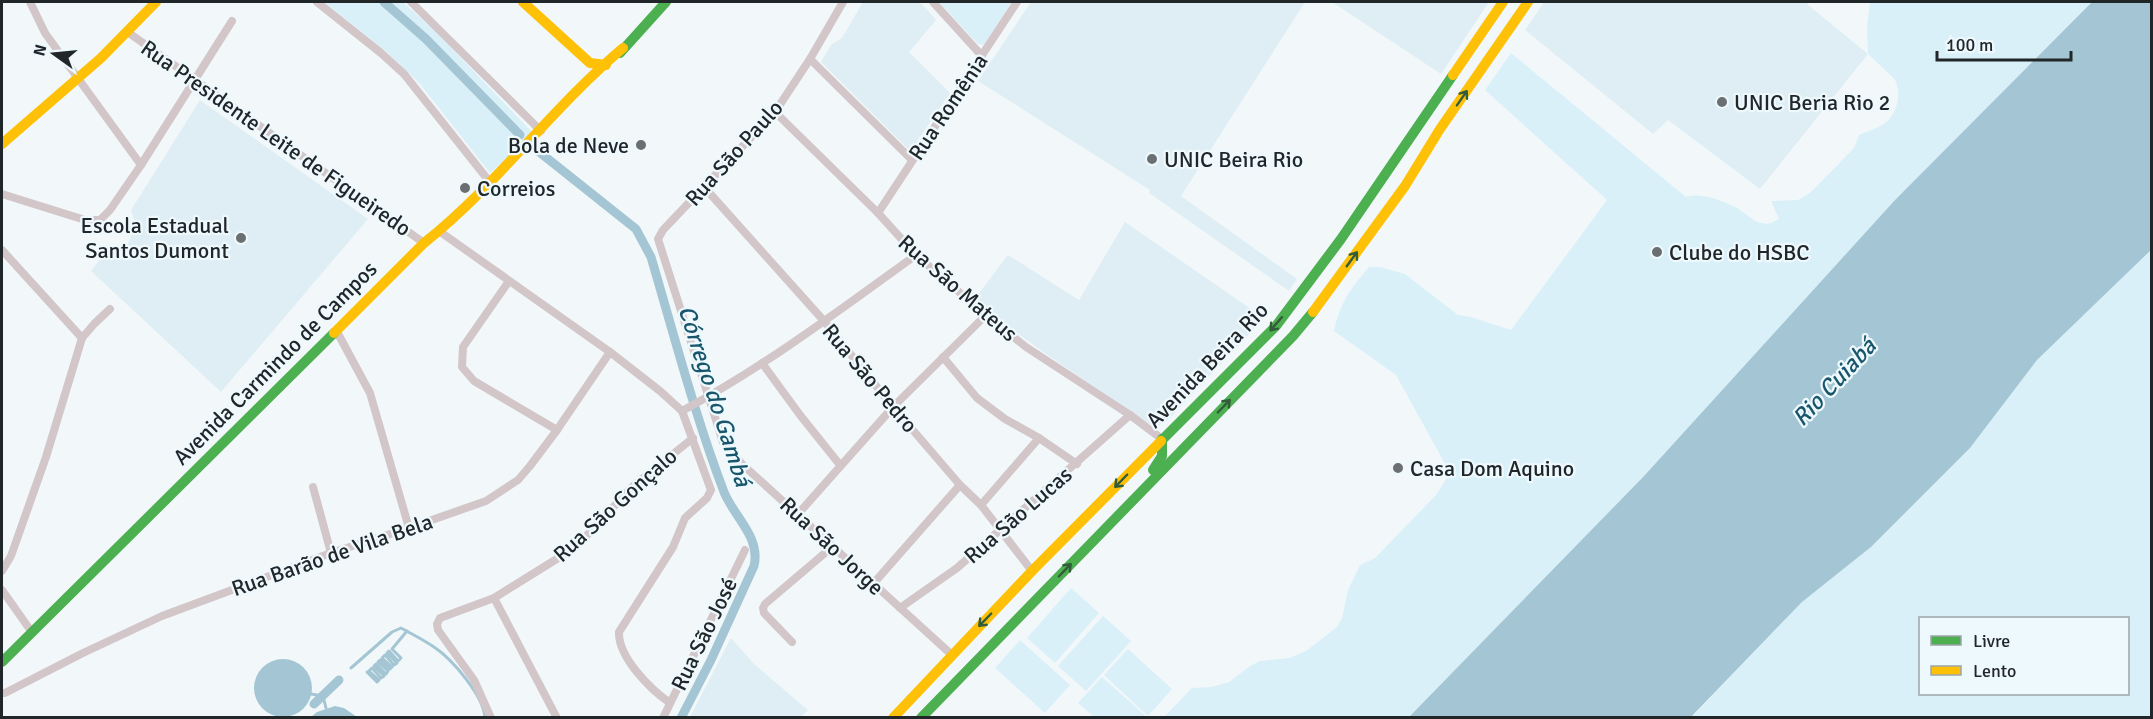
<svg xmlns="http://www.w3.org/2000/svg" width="2153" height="719" font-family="Signika,sans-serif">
<rect width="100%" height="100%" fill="#f2f8fa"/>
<!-- built -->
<g fill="#dfeef4">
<path d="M 863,2 L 920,2 L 936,20 L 909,52 L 950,93 L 911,150 L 908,149 L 821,62 L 832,44 L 842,38 Z"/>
<path d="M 1031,2 L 1305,2 L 1181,196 L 1297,279 L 1289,291 L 1149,193 L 1150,190 L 978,81 Z"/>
<path d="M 1332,2 L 1489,2 L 1441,74 Z"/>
<path d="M 1544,2 L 1810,2 L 1807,4 L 1868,54 L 1760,189 L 1668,120 L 1653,134 L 1525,30 Z"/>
<path d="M 200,100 L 368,219 L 221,392 L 91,271 L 107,250 L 125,250 L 136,225 L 131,210 Z"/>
<path d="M 1125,222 L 1264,318 L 1168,420 L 1159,425 L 1149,424 L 1143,420 L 1046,354 L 973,301 L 1008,255 L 1079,300 Z"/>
<path d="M 731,638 L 754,664 L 808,710 L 801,717 L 690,717 Z"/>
</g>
<!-- green -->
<g fill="#daf0f9" fill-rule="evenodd">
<path d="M 324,2 L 403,2 L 436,32 L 534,134 L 490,173 L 420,84 L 387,52 Z"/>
<path d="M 939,2 L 1012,2 L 984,45 L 978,44 Z"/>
<path d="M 1870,2 L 2092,2 L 1895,200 L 1644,476 L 1409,717 L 1163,718 L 1192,688 L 1211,687 L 1229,682 L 1250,666 L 1260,661 L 1289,658 L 1306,651 L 1337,627 L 1342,618 L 1348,590 L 1360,565 L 1375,558 L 1436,495 L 1450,473 L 1396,375 L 1334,331 C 1340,303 1350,289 1369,267 L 1380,267 L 1405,274 L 1458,315 L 1471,317 L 1511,330 L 1607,200 L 1485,90 L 1511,53 L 1686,197 C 1700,192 1720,200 1733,206 C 1745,211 1756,227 1771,223 C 1774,222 1776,220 1779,219 L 1771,201 L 1798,200 L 1810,193 L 1854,148 L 1859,135 C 1868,131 1878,128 1885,123 C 1897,114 1902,93 1895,80 C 1893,77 1872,58 1868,54 L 1867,27 Z"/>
<path d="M 2151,250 L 2151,717 L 1691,718 L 1802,602 L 1871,547 L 1970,448 L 2037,360 ZM 1920,618 L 2128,618 L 2128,694 L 1920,694 Z"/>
<path d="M 1071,588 L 1099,613 L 1055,663 L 1027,638 Z"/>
<path d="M 1103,616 L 1131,641 L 1086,691 L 1058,666 Z"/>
<path d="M 1020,640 L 1070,685 L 1045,713 L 995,668 Z"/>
<path d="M 1128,649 L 1172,689 L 1148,716 L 1104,675 Z"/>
<path d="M 1102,677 L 1147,717 L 1094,717 L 1078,703 Z"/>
</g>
<!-- water -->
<g fill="#a4c6d4">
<path d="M 2092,2 L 2151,2 L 2151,250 L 2037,360 L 1970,448 L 1871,547 L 1802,602 L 1691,717 L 1409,717 L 1644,476 L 1895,200 Z"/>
<circle cx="283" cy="688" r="29"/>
<path d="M 335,706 L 344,708 L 357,717 L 311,717 L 317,712 Z"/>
</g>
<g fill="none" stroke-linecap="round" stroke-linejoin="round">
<!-- stream -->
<g stroke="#a4c6d4" stroke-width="3">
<path d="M 351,668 L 392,632 L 401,628 C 412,634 424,640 434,647 C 452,659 484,696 485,718"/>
<path d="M 367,672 L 377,682 L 379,680 L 369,671 L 372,668 L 381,678 L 384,676 L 374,666 L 376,664 L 386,674 L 388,671 L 378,662 L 380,660 L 390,669 L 392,667 L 382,658 L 385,655 L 394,665 L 397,663 L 387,653 L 389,651 L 398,661 L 401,658 L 392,649 L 407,631"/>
<path d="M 311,694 L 323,696 L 326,708"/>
</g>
<!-- canal -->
<g stroke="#a4c6d4" stroke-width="9">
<path d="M 384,2 L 426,39 L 520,135"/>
<path d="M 538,151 L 636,229 L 651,257 C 674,335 695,416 724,492 C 734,517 761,537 754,566 L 711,660 L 681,718"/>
<path d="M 314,704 L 339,680"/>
</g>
<!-- street -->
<g stroke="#d3c6c9" stroke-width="8">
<path d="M 30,2 L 45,33 L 141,165"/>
<path d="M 317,2 L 381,53 L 404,74 L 489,181"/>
<path d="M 411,2 L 541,131"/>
<path d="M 843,2 L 810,59 L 775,112 L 663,230 L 658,239 L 723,442 L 743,465 L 952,655"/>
<path d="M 933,2 L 982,56"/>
<path d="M 129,33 L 424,243"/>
<path d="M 810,59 L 912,160"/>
<path d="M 775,112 L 878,213 L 916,255 L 986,315 L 1026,347 L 1130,415 L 1162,439"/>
<path d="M 705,188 L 824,321 L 893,407 L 960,485 L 981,505 L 1032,571"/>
<path d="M 2,194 L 85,220 L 100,220 L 110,210 L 141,165 L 232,21"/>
<path d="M 878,213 L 1017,2"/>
<path d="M 439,231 L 610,352 L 660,391 L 682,411 L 711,490 L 707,498 L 685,518 L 673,547 L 619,632 C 618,657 650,689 670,703"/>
<path d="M 2,250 L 82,338"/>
<path d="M 509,281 L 463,347 L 462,367 L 474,381 L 557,430"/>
<path d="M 336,330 L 370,393 L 409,528"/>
<path d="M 943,357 L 977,398 L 1005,419 L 1039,438 L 1077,464"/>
<path d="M 762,363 L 800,415 L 840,465"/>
<path d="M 682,411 C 764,367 840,310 916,255"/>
<path d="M 313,487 L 331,553"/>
<path d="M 981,505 L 1039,438"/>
<path d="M 798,514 L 893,407 L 986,315"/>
<path d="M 2,571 L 11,556 L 46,457 L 82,338 L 95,323 L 110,309"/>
<path d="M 873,584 L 960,485"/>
<path d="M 2,590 L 31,631"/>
<path d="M 494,598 L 557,718"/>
<path d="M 900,608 L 957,568 L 1130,415"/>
<path d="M 792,642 L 764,613 L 763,608 L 765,604 L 832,547"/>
<path d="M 2,693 L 5,693 L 83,653 L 162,616 L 331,553 L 409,528 L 486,501 L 518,480 L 530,466 L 557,430 L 610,352"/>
<path d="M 491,718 L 474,680 L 438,630 L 437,624 L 440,618 L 494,598 L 576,547 L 632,487 L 693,438"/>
<path d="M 663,718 L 745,550"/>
</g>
<!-- fast -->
<g stroke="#4caf50" stroke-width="10">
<path d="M 620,53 L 666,2"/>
<path d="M 1161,441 L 1276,326 L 1341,239 L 1453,75"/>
<path d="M 1153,470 L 1162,456 L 1162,439"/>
<path d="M 2,662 L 334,333"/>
<path d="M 921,718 L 1293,336 L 1313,312"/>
</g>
<!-- slow -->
<g stroke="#ffc107" stroke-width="10">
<path d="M 523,2 L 590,63 L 606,65"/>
<path d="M 1453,75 L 1503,2"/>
<path d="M 2,144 L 101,58 L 156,2"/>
<path d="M 1313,312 L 1405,186 L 1440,129 L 1528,2"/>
<path d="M 334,333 L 424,243 C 497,185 552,108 623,48"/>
<path d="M 893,718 L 1032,571 L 1161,441"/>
</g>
</g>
<!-- one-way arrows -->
<defs><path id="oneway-shaft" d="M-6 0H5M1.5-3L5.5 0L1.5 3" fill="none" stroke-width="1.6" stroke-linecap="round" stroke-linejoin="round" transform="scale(1.5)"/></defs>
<g stroke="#325d39">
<use href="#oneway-shaft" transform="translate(1462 98) rotate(-55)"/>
<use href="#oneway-shaft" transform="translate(1352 259) rotate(-54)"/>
<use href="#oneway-shaft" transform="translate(1276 324) rotate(131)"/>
<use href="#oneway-shaft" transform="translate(1224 406) rotate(-46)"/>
<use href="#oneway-shaft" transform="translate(1121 481) rotate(134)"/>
<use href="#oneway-shaft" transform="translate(1065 570) rotate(-46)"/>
<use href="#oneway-shaft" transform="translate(985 620) rotate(134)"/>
</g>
<!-- markers -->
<g fill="#6a7072" stroke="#eef9fe" stroke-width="2">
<circle cx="1722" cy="102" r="6"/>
<circle cx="641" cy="145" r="6"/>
<circle cx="1152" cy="159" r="6"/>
<circle cx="465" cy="188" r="6"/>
<circle cx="241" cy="238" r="6"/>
<circle cx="1657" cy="252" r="6"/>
<circle cx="1398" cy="468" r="6"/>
</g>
<g text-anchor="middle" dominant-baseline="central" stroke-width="4.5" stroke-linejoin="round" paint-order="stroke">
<!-- poi labels -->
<g font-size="22" fill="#212629" stroke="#eef9fe" text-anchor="start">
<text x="1734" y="102">UNIC Beria Rio 2</text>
<text x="629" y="145" text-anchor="end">Bola de Neve</text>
<text x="1164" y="159">UNIC Beira Rio</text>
<text x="477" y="188">Correios</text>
<text x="229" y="225" text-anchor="end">Escola Estadual<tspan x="229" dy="25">Santos Dumont</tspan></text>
<text x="1669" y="252">Clube do HSBC</text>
<text x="1410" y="468">Casa Dom Aquino</text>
</g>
<!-- street labels -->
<g font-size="22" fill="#212629" stroke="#eef9fe">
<text transform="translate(948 107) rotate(-56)">Rua Romênia</text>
<text transform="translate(276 138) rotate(35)">Rua Presidente Leite de Figueiredo</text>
<text transform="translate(734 153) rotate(-48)">Rua São Paulo</text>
<text transform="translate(958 288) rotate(41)">Rua São Mateus</text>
<text transform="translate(275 363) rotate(-45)">Avenida Carmindo de Campos</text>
<text transform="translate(1207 365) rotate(-46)">Avenida Beira Rio</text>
<text transform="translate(870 378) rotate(50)">Rua São Pedro</text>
<text transform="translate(615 505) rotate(-42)">Rua São Gonçalo</text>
<text transform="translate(1018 515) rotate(-41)">Rua São Lucas</text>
<text transform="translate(832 546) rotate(43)">Rua São Jorge</text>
<text transform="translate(332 555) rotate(-19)">Rua Barão de Vila Bela</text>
<text transform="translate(704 634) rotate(-64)">Rua São José</text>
</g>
<!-- water labels -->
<g font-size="24" font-style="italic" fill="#19566b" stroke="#eef9fe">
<text transform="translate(1834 382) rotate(-47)">Rio Cuiabá</text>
<text transform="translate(715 396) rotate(72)">Córrego do Gambá</text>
</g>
</g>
<!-- border -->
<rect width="2153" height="719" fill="none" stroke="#212629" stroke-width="6"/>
<!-- legend -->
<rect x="1919" y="617" width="210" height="78" fill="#eef9fe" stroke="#9ca5a9" stroke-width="1.5"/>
<rect x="1931" y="636" width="30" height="9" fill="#4caf50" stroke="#9ca5a9" stroke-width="1.5"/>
<text x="1973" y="647" font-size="18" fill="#212629">Livre</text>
<rect x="1931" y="666" width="30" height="9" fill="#ffc107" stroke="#9ca5a9" stroke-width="1.5"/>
<text x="1973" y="677" font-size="18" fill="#212629">Lento</text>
<!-- north arrow -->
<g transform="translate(54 54) rotate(285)" stroke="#eef9fe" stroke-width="4.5" paint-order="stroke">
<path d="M0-4.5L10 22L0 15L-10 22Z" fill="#212629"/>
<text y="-9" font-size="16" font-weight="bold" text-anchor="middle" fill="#212629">N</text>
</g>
<!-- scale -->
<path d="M1937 51v9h134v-9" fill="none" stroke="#212629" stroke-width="3"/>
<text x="1946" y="51" font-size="18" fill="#212629" stroke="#eef9fe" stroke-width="4.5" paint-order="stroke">100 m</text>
</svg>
